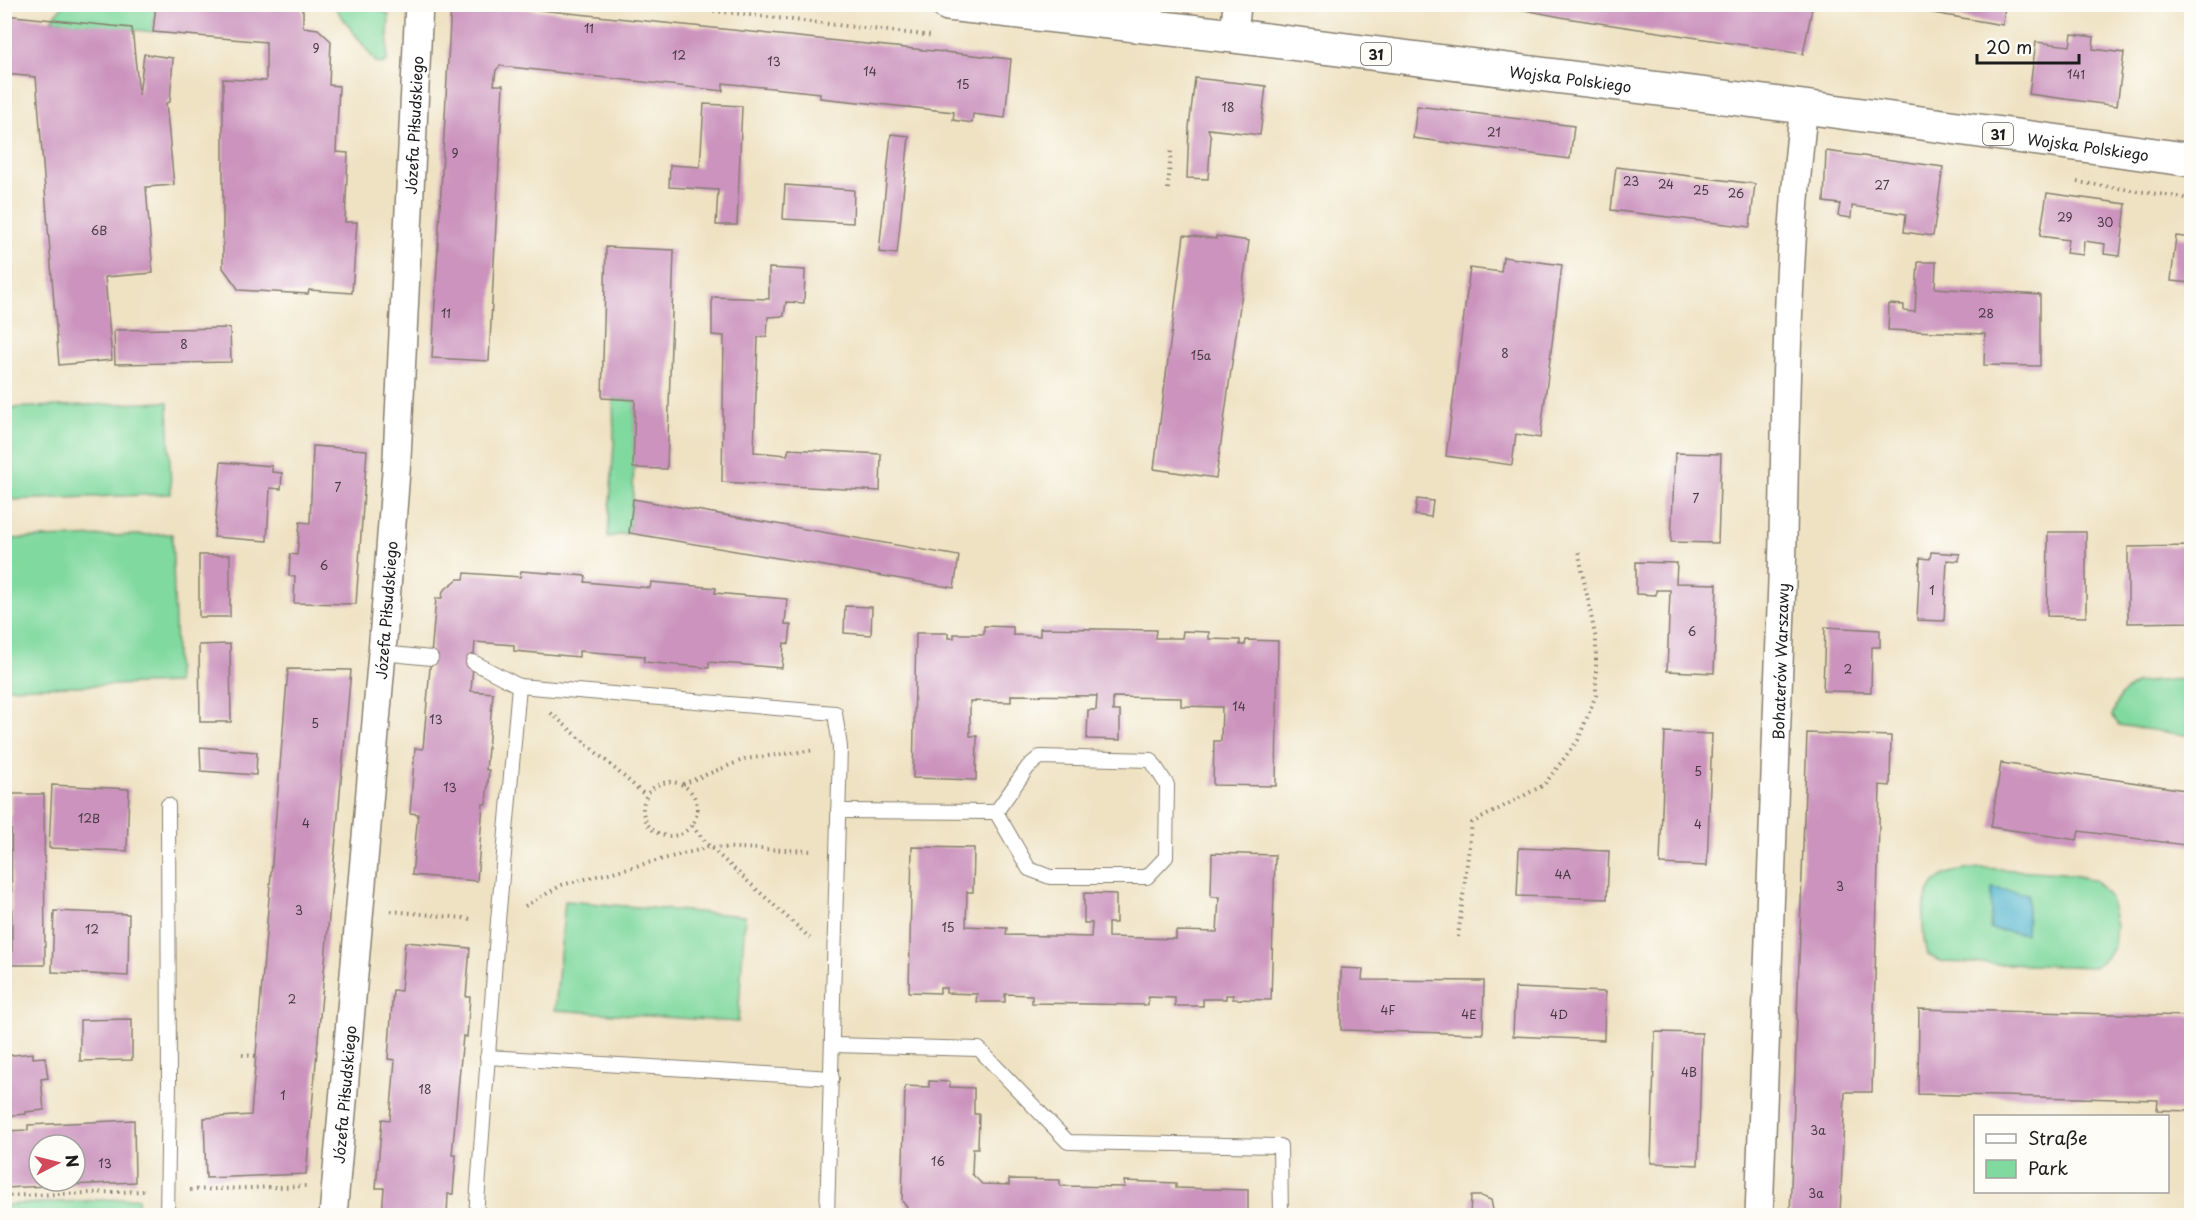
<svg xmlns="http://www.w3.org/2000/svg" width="2196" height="1220" font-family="'Playpen Sans',sans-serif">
<rect width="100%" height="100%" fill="#fdfcf7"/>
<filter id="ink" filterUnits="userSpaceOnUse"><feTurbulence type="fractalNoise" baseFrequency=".0167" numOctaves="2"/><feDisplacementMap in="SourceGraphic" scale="12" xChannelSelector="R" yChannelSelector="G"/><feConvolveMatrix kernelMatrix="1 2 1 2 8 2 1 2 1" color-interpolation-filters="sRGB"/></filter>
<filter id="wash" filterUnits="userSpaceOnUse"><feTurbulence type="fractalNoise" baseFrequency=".008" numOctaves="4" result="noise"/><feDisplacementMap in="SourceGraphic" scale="24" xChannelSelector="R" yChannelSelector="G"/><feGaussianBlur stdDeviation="1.35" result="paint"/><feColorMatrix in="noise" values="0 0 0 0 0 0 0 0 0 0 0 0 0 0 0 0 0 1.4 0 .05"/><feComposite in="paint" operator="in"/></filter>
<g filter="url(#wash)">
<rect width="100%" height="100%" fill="#efe2c3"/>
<!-- green -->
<g fill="#80d99e" stroke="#4e7a5d" stroke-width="1.5">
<path d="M 63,5 L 156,5 L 153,32 L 51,20 Z"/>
<path d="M 333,5 L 373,5 L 389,15 L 387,61 L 382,64 L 376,62 Z"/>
<path d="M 613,399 L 635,400 L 633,499 L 629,533 L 608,537 L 614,441 Z"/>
<path d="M 168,402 L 171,494 L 10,500 L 7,408 Z"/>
<path d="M 172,534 L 177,683 L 5,688 L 5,539 Z"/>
<path d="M 2191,678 L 2191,736 L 2119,725 L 2112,716 L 2120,696 L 2136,683 Z"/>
<path d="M 1983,868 L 2063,873 L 2095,880 L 2110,898 L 2116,926 L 2114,946 L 2107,957 L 2095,967 L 1942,962 L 1927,955 C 1921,928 1917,884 1950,873 C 1960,870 1973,869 1983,868 Z"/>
<path d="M 565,901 L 745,916 L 738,1022 L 555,1010 Z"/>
<path d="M 138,1198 L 138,1215 L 5,1215 L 5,1205 Z"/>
</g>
<!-- water -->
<path fill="#4eb4cd" stroke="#356874" stroke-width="1.5" d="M 1992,888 L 2028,894 L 2026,934 L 1990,929 Z"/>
<g id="blocks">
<!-- building -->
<g fill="#cb93bd" fill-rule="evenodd">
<path d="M 156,4 L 296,4 L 303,11 L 303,27 L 318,29 L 331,41 L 329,85 L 339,86 L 336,152 L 348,153 L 345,222 L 357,222 L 352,293 L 309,290 L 308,294 L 239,290 L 223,268 L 223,79 L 266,81 L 266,42 L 153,32 Z"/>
<path d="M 451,4 L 482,4 L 1011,59 L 1005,118 L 973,114 L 972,123 L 953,120 L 954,112 L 820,98 L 820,93 L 723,83 L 723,91 L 500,66 L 496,70 L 494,85 L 503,85 L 489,361 L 432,358 Z"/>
<path d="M 1494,4 L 1813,4 L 1803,54 L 1566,18 Z"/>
<path d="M 1881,4 L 2005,4 L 2003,25 Z"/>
<path d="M 4,15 L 132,28 L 139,95 L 144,54 L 173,58 L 170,102 L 166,103 L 174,185 L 146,187 L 153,273 L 105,277 L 112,360 L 59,365 L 36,77 L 4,74 Z"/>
<path d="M 2072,34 L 2094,37 L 2093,49 L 2124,53 L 2117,106 L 2029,94 L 2036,42 L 2070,46 Z"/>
<path d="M 1195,78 L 1266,86 L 1260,135 L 1208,129 L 1211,137 L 1208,179 L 1187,178 L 1189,127 Z"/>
<path d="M 704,104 L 742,106 L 737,225 L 716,225 L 718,190 L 669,187 L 670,165 L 700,167 Z"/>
<path d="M 1417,106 L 1574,126 L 1570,159 L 1413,138 Z"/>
<path d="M 891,134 L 909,136 L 897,254 L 879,252 Z"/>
<path d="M 1826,151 L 1943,167 L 1933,236 L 1904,232 L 1906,214 L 1852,206 L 1851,218 L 1838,216 L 1840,204 L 1824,202 Z"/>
<path d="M 1616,167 L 1755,184 L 1750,227 L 1611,210 Z"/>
<path d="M 785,185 L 854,190 L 853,223 L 783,219 Z"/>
<path d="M 2047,193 L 2126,204 L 2120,256 L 2104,254 L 2105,244 L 2084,241 L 2083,255 L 2066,253 L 2068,240 L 2040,236 Z"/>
<path d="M 1184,235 L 1216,239 L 1216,236 L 1249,241 L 1216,478 L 1154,469 Z"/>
<path d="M 2176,236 L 2192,238 L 2192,283 L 2171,281 Z"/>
<path d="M 606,247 L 674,250 L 667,469 L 633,468 L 635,400 L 602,398 Z"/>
<path d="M 1503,257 L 1562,265 L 1540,438 L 1516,434 L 1512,465 L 1446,456 L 1470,268 L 1501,272 Z"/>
<path d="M 1918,262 L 1936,262 L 1935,288 L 2040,295 L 2040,366 L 1984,365 L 1985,334 L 1888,330 L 1889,304 L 1904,305 L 1904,311 L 1915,312 Z"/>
<path d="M 769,268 L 805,270 L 804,303 L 786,302 L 784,316 L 768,317 L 767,336 L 758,337 L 754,452 L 787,455 L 789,449 L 881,454 L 880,491 L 722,482 L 724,336 L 712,335 L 712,297 L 769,299 Z"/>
<path d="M 230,328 L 231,362 L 115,364 L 114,330 Z"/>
<path d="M 313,446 L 367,450 L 356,604 L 294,603 L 295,576 L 289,576 L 290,554 L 297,555 L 300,522 L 310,523 Z"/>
<path d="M 1675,453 L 1721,454 L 1718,543 L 1671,542 Z"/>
<path d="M 221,462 L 272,466 L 272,472 L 282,473 L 281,489 L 270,488 L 267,541 L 214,537 Z"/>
<path d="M 633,499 L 959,556 L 954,588 L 629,533 Z"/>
<path d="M 1417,499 L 1433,501 L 1431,517 L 1415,515 Z"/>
<path d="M 2048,532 L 2086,532 L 2086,617 L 2047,616 Z"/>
<path d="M 2192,546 L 2192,622 L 2128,623 L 2128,547 Z"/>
<path d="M 1931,552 L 1960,554 L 1959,561 L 1947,560 L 1944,621 L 1917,620 L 1920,558 L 1930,559 Z"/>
<rect x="199" y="555" width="31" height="62"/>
<path d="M 1636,562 L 1677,563 L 1676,583 L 1717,584 L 1714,673 L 1667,671 L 1670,590 L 1656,590 L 1656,595 L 1636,594 Z"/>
<path d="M 521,571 L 586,576 L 585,582 L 650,588 L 651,582 L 716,588 L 715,593 L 787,599 L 785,624 L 791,625 L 789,644 L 784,643 L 782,668 L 709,662 L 709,668 L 644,662 L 644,656 L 579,651 L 579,657 L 514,651 L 514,645 L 475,642 L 471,691 L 493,693 L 486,770 L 489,770 L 486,804 L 483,804 L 477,881 L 412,875 L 418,814 L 410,813 L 415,748 L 423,749 L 436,598 L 442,598 L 443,591 L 458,579 L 464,579 L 465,573 L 520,577 Z"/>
<path d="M 845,606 L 872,607 L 871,635 L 844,633 Z"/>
<path d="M 984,626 L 1013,627 L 1013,635 L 1040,636 L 1040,628 L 1156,630 L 1155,638 L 1182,638 L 1183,631 L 1209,632 L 1209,639 L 1240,640 L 1240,645 L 1245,645 L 1246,640 L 1278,641 L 1276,786 L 1213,785 L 1214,741 L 1221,741 L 1222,707 L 1181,706 L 1181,698 L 1113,697 L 1113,711 L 1120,711 L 1120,740 L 1087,739 L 1088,710 L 1096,710 L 1097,696 L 1011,695 L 1011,702 L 970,701 L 970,736 L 977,736 L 976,780 L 913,778 L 916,633 L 948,633 L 948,638 L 954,638 L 954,634 L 984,634 Z"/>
<path d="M 1825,627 L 1880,630 L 1880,647 L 1872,647 L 1871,692 L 1823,691 Z"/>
<path d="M 230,644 L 231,722 L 200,722 L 199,645 Z"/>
<path d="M 288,669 L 351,670 L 306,1174 L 206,1178 L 204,1118 L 251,1115 Z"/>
<path d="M 1665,732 L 1712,734 L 1707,866 L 1660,864 Z"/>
<path d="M 1807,733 L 1891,736 L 1890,786 L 1880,785 L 1872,1092 L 1845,1092 L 1840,1215 L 1790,1215 Z"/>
<path d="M 200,747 L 257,752 L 256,775 L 201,771 Z"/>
<path d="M 2001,763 L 2192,791 L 2192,846 L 2079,831 L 2077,840 L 1991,827 Z"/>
<path d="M 52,785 L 129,789 L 127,851 L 49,848 Z"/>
<path d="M 11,794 L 44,794 L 45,965 L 12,965 Z"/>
<path d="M 912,847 L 974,848 L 973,892 L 967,892 L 966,926 L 1007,928 L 1006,935 L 1091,937 L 1092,923 L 1084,923 L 1084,893 L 1116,894 L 1116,923 L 1108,923 L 1108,937 L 1176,939 L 1176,931 L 1217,932 L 1219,897 L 1211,897 L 1212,853 L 1275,855 L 1271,1000 L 1233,999 L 1233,995 L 1226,995 L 1226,999 L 1203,999 L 1203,1006 L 1175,1006 L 1175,998 L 1148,997 L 1148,1005 L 1032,1003 L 1032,995 L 1005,994 L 1005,1002 L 976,1002 L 977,994 L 946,993 L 946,988 L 940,988 L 940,993 L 909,992 Z"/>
<path d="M 1519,848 L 1609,851 L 1607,899 L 1517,896 Z"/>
<path d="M 54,911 L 129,914 L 128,976 L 52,972 Z"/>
<path d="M 405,942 L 470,948 L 466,997 L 470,997 L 467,1037 L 463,1036 L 452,1155 L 456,1155 L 453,1194 L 448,1194 L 447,1215 L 382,1215 L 384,1188 L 376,1188 L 382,1119 L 390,1120 L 395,1060 L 388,1059 L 393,990 L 401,991 Z"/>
<path d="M 1341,968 L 1363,969 L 1362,980 L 1484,981 L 1483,1034 L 1341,1030 Z"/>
<path d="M 1515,988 L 1605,992 L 1604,1040 L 1513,1036 Z"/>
<path d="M 1919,1009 L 2192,1016 L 2192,1111 L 2157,1110 L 2158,1100 L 1918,1094 Z"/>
<path d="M 132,1019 L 132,1060 L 80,1061 L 80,1020 Z"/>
<path d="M 1655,1032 L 1702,1033 L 1698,1165 L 1651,1163 Z"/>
<path d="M 33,1053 L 33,1058 L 45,1057 L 48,1078 L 41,1079 L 44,1110 L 26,1112 L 26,1114 L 4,1116 L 4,1056 Z"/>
<path d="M 929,1081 L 950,1082 L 950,1087 L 974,1088 L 974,1114 L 979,1114 L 978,1148 L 973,1148 L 972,1174 L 982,1184 L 1009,1185 L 1009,1179 L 1060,1180 L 1060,1186 L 1125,1187 L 1124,1181 L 1176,1183 L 1176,1188 L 1248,1190 L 1248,1215 L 910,1215 L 904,1210 L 907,1207 L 902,1201 L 905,1086 L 929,1087 Z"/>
<path d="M 134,1120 L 135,1182 L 4,1188 L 4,1131 L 28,1130 L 28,1125 ZM 39,1145 L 75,1145 L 75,1181 L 39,1181 Z"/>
<path d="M 1471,1196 L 1481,1196 L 1491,1200 L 1494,1215 L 1470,1215 Z"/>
</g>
</g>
</g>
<g filter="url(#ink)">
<use href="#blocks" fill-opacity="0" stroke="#867f70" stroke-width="1.5"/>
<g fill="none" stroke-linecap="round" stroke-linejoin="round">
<!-- service casing -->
<g stroke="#867f70" stroke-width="16">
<g id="service">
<path d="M 382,653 L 431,658"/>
<path d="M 473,662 L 519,686 L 835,713 L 840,747 L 827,1216"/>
<path d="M 838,811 L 996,812 L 1029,869 L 1050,877 L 1147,877 L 1166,857 L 1167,785 L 1151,760 L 1040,757 L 1028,767 L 996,812"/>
<path d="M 833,1045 L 979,1049 L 1068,1142 L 1280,1146 L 1281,1216"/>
<path d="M 487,1057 L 832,1078"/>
<path d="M 167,1216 L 169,1083 L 168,805"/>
<path d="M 476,1216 L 498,921 L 519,686"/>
</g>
</g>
<!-- minor casing -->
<g stroke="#867f70" stroke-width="30">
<g id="minor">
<path d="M 1234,36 L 1237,4"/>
<path id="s1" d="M 333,1216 L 382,653 L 397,458 L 419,4"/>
<path id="s2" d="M 1759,1216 C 1767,1004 1776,792 1782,581 C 1786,423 1785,264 1804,107"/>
</g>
</g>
<!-- primary casing -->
<g stroke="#867f70" stroke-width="36">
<g id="primary">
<path id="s3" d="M 948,4 L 1234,36 L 1804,107 L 2192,160"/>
</g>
</g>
<!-- path -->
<g stroke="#867f70" stroke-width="4" stroke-dasharray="1.5 4.5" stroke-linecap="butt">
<path d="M 654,4 L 933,36"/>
<path d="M 1294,4 L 1308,8"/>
<path d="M 2077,182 L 2192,199"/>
<path d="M 1168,189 L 1171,150"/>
<path d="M 551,713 L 645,795"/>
<circle cx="670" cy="809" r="27"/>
<path d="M 683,784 L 745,759 L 815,750"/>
<path d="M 692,826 L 710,847 L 810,938"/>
<path d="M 525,906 L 562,885 L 710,847 L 813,851"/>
<path d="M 391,911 L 473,919"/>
<path d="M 1458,937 L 1472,823 L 1544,785 L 1578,740 L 1596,695 L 1596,640 L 1578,550"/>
<path d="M 242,1055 L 256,1056"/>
<path d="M 190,1190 L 306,1186"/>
<path d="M 4,1196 L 144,1191"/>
</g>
<!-- service -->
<use href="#service" stroke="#fff" stroke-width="14"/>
<!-- minor -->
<use href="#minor" stroke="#fff" stroke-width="27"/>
<!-- primary -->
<use href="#primary" stroke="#fff" stroke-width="33"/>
</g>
</g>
<g text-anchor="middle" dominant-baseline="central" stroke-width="6" stroke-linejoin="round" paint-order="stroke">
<!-- number labels -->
<g font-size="12" fill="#483a44">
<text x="589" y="28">11</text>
<text x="316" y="48">9</text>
<text x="679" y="55">12</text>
<text x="774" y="61">13</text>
<text x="870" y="71">14</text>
<text x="2076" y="74">141</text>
<text x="963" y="84">15</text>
<text x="1228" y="107">18</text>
<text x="1494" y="132">21</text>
<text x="455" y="153">9</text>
<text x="1631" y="181">23</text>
<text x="1666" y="184">24</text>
<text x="1882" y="185">27</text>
<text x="1701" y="190">25</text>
<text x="1736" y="193">26</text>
<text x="2065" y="217">29</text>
<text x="2105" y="222">30</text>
<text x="99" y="230">6B</text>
<text x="446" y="313">11</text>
<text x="1986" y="313">28</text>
<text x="184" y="344">8</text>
<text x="1505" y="353">8</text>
<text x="1201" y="355">15a</text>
<text x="338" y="487">7</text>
<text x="1696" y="498">7</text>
<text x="324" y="565">6</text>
<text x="1932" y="590">1</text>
<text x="1692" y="631">6</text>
<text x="1848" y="669">2</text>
<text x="1239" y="706">14</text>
<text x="436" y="719">13</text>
<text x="315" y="723">5</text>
<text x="1698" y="771">5</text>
<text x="450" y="787">13</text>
<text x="89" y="818">12B</text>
<text x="306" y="823">4</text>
<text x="1698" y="824">4</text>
<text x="1563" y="874">4A</text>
<text x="1840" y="886">3</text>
<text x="299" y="910">3</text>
<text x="948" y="927">15</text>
<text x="92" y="929">12</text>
<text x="292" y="999">2</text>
<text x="1388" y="1010">4F</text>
<text x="1469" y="1014">4E</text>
<text x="1559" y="1014">4D</text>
<text x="1689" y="1072">4B</text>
<text x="425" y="1089">18</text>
<text x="283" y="1095">1</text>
<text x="1818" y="1130">3a</text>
<text x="938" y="1161">16</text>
<text x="105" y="1163">13</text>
<text x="1816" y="1193">3a</text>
</g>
<!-- shield labels -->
<g fill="#fdfcf7" stroke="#605f5e" stroke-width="1.5">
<rect x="1361" y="43" width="30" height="22" rx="4.5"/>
<rect x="1983" y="123" width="30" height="22" rx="4.5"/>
</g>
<g font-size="14" font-weight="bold" fill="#1c1c1c">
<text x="1376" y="54">31</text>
<text x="1998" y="134">31</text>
</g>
<!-- street labels -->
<g font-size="15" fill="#1c1c1c" stroke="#fdfcf7">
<text stroke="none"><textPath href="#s3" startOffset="627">Wojska Polskiego</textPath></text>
<text stroke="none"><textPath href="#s1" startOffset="1094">Józefa Piłsudskiego</textPath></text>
<text stroke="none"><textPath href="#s3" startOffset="1149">Wojska Polskiego</textPath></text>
<text stroke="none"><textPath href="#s1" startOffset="608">Józefa Piłsudskiego</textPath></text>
<text stroke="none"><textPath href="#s2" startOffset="555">Bohaterów Warszawy</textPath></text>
<text stroke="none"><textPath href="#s1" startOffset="122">Józefa Piłsudskiego</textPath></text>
</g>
</g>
<!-- margin -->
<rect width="2196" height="1220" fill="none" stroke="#fdfcf7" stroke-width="24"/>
<!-- legend -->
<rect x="1974" y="1115" width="195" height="78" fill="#fdfcf7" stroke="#a3a29f" stroke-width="1.5"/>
<rect x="1986" y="1134" width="30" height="9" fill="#ffffff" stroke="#a3a29f" stroke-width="1.5"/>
<text x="2028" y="1145" font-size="18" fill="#1c1c1c">Straße</text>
<rect x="1986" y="1160" width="30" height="18" fill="#80d99e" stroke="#a3a29f" stroke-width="1.5"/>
<text x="2028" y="1175" font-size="18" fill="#1c1c1c">Park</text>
<!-- north arrow -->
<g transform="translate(57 1163) rotate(83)"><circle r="28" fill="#fdfcf7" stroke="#a3a29f" stroke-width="1.5"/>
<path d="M0-4.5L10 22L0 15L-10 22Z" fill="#d1495b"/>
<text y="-9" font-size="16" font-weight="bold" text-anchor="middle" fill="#1c1c1c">N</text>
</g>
<!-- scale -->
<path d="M1977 54v9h102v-9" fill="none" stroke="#1c1c1c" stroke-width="3"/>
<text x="1986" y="54" font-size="18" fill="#1c1c1c" stroke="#fdfcf7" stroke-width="4.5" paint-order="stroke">20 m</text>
</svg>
